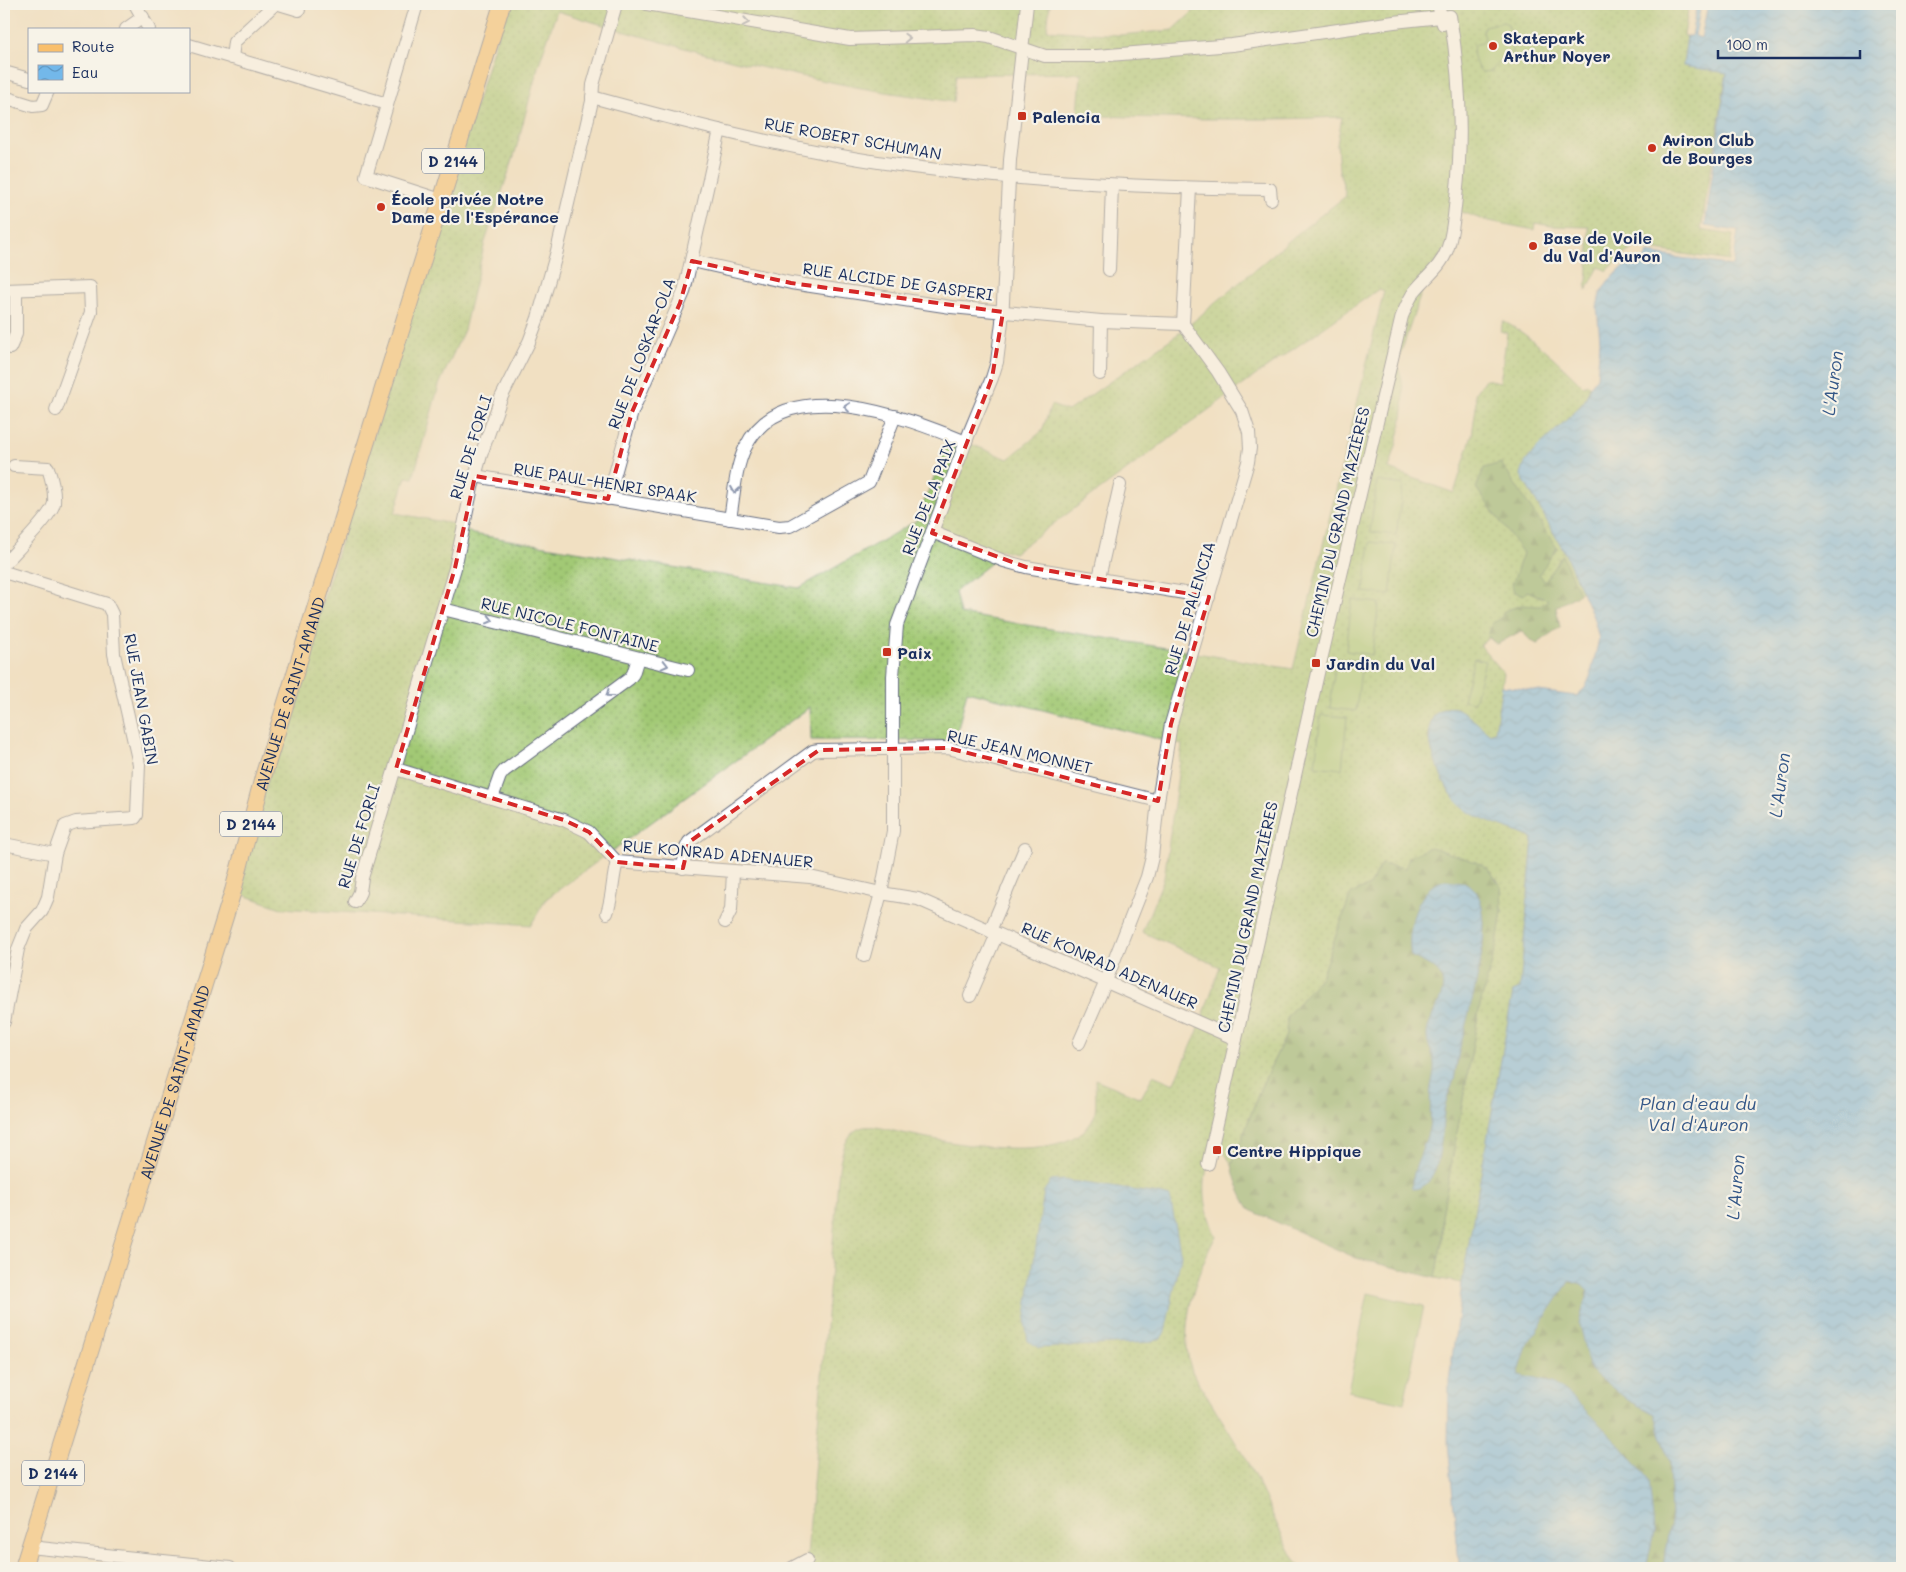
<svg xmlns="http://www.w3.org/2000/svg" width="1906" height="1572" font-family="Mali,sans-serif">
<defs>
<pattern id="grass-dots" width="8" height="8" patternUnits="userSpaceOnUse" patternTransform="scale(1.25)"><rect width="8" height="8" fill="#a2c975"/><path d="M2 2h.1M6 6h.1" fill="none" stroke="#83a463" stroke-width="1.8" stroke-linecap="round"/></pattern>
<pattern id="forest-firs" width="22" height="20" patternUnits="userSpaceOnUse" patternTransform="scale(1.25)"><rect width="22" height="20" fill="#81ad66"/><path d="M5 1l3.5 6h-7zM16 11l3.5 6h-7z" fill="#698d57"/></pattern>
<pattern id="water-waves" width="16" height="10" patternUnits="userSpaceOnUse" patternTransform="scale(1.25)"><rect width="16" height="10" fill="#73b8ea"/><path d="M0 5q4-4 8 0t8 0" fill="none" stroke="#5e96c1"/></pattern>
</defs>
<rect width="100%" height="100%" fill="#f7f3e8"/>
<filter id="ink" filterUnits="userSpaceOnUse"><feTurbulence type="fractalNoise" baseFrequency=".02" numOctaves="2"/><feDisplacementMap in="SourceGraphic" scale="10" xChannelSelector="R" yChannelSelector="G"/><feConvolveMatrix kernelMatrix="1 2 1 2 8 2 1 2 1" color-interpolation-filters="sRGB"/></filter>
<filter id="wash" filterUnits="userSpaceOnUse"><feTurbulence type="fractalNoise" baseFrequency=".0096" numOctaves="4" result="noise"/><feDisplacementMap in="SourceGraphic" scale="20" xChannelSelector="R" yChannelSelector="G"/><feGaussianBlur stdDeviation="1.12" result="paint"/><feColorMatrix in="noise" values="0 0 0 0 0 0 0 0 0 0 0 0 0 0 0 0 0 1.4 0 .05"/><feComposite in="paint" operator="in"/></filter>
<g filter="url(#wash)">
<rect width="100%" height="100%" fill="#f1e0c2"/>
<!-- grass -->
<path fill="url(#grass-dots)" stroke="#5e7c6a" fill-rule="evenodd" d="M 507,4 L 1050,4 L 1047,30 L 1120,35 L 1173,30 L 1201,4 L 1689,4 L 1684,36 L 1687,36 L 1683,66 L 1727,72 L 1701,230 L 1733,235 L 1729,261 L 1636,247 L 1626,253 L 1607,271 L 1599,267 L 1586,291 L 1589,255 L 1589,227 L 1551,226 L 1535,223 L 1534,230 L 1484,220 L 1455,210 L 1450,240 L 1426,279 L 1397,364 C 1411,399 1400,434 1389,469 L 1454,493 L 1472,435 L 1476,407 L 1475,393 L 1485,379 L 1500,382 L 1507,333 L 1500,331 L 1503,321 C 1533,337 1559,362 1583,386 L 1588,384 L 1590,386 L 1585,400 L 1521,475 L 1563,549 L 1582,591 L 1556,607 L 1560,627 L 1537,644 L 1528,638 L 1523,632 C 1513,633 1506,641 1496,644 L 1489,638 L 1480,645 L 1504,673 L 1495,732 L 1490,734 L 1455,708 L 1444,708 L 1434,715 L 1428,738 L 1449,792 L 1487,821 L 1533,838 L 1520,989 L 1513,992 L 1462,1283 L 1435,1278 L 1442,1240 L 1442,1216 L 1480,1005 L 1497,944 L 1502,911 L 1501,887 L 1497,879 L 1405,868 L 1381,864 L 1369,886 L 1351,894 L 1321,977 L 1287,1016 L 1286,1035 L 1261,1087 L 1232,1165 L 1219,1144 C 1215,1151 1210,1158 1208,1165 C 1201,1188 1206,1215 1216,1236 C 1196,1273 1177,1330 1192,1371 C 1196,1381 1203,1389 1208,1397 C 1221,1419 1235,1440 1247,1462 C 1267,1497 1279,1535 1300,1568 L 806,1568 L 836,1206 C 838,1185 837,1143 856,1130 C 869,1121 893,1132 908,1134 C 951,1143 1071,1168 1094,1117 C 1097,1109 1095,1088 1095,1079 L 1141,1098 L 1153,1075 L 1174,1084 L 1197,1033 L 1220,967 L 1142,932 L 1164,878 L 1182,745 L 967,691 L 955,741 L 811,740 L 810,707 L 546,899 L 531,925 L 281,908 L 233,891 ZM 557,11 C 650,40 744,66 841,84 C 878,92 916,96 953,102 L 956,75 L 1081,73 L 1078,115 C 1166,119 1254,121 1342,117 L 1337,144 L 1339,170 L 1346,196 L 1303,229 L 1182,331 L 1068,411 L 1051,405 L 1042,431 L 1008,459 L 951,436 L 916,521 L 799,588 L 473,534 L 454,524 L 395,513 L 406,477 L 413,478 L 439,385 L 464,330 L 485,242 L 515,153 L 538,67 ZM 1379,289 L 1384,291 L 1293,669 L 960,614 L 955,592 L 991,563 L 1000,549 L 1014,553 L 1245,383 Z"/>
<!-- forest -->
<g fill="url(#forest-firs)" stroke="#4e6e62" fill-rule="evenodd">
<path d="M 1501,463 L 1557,548 L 1539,574 L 1545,581 L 1562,555 L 1579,594 L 1556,607 L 1560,627 L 1537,644 L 1528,638 L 1523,632 C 1513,633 1506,641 1496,644 L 1488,636 L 1492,623 L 1501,619 L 1504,611 L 1521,605 L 1541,606 L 1548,600 L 1527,591 L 1524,595 L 1514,592 L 1512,585 L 1523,553 L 1476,488 L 1484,468 Z"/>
<path d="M 1431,847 L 1476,862 L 1489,869 L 1501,887 L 1502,911 L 1497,944 L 1480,1005 L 1442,1216 L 1442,1240 L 1435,1278 L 1356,1258 L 1250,1210 C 1241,1196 1235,1181 1232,1165 L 1261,1087 L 1286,1035 L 1287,1016 L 1321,977 L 1351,894 L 1369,886 L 1381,864 L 1405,868 L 1410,856 ZM 1419,903 L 1481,903 L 1484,922 L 1483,948 L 1475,987 L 1463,1029 L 1454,1079 L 1445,1104 L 1440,1146 L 1411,1181 L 1421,1158 L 1430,1126 L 1431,1087 L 1435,1077 L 1434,1060 L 1429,1044 L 1433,1013 L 1441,1000 L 1443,985 L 1440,974 L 1433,967 L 1411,956 C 1408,937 1413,921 1419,903 Z"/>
<path d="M 1570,1280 L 1582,1284 L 1588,1290 L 1579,1324 L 1628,1400 L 1655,1414 L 1669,1463 L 1671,1515 L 1663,1568 L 1646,1568 L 1654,1531 L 1517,1376 L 1527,1343 Z"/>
</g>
<!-- garden -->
<g fill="#a2c975" stroke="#5e7c6a">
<path d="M 1503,22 L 1508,24 L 1512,51 C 1506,61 1497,60 1492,71 L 1482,72 C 1475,67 1472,53 1474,45 L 1481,43 L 1485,38 L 1483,32 L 1484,26 Z"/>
<path d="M 1377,481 L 1403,485 L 1396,535 L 1370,532 Z"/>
<path d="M 1370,542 L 1396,545 L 1390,595 L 1364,592 Z"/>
<path d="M 1352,600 L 1379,603 L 1372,655 L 1346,651 Z"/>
<path d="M 1336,658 L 1362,661 L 1356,711 L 1330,708 Z"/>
<path d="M 1474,658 L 1485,661 L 1474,702 L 1463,700 Z"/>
<path d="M 1321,715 L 1347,717 L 1342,769 L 1315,766 Z"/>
<path d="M 1368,1293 L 1424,1306 L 1404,1403 L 1348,1391 Z"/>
</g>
<!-- water -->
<g fill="url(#water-waves)" stroke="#4774a4">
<path d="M 1697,4 L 1701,4 L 1695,36 L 1701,38 L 1708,4 L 1902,4 L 1902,1568 L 1663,1568 L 1671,1515 L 1669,1463 L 1655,1414 L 1628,1400 L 1590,1370 L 1579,1324 L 1588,1290 L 1582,1284 L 1570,1280 L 1528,1343 L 1518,1375 L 1553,1383 L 1575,1400 L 1620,1445 L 1649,1480 L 1654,1531 L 1646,1568 L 1458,1568 L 1459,1564 L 1448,1443 L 1449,1381 L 1462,1283 L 1513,992 L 1520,989 L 1533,838 C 1510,828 1478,822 1460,805 C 1444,789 1415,728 1438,712 C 1443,709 1450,706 1456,708 C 1467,713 1481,727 1490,734 L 1495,732 L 1502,686 L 1576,696 L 1585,688 L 1590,677 L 1599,639 L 1594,619 L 1563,549 L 1521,475 L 1525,463 L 1535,450 L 1577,410 L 1585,400 L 1590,386 L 1597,377 L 1600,340 L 1597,307 L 1600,294 L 1608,281 L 1629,262 L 1643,261 L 1648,253 L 1733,266 L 1738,231 L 1705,226 L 1727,73 L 1683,66 L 1687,36 L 1691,36 Z"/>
<path d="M 1445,880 C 1453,881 1467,881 1473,888 C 1502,920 1464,1021 1457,1061 C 1456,1067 1455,1073 1454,1080 C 1451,1088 1447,1096 1445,1105 C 1440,1127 1445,1189 1412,1189 C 1410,1173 1428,1142 1430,1123 C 1432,1111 1429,1100 1431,1088 C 1432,1079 1435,1074 1434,1062 C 1434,1054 1427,1045 1427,1037 C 1426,1015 1457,988 1435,969 C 1428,964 1419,960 1411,956 C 1407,933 1413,904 1431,887 C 1434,884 1440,882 1445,880 Z"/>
<path d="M 1064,1180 L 1159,1194 L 1170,1197 L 1181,1256 L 1165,1332 L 1161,1338 L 1152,1342 L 1039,1348 L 1028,1341 L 1025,1323 L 1044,1191 L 1051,1181 Z"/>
</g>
</g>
<g filter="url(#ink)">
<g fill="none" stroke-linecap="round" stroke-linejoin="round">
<!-- minor casing -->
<g stroke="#666d81" stroke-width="14">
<g id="minor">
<path d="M 135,4 L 149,29"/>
<path d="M 279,4 L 299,10"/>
<path d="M 417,4 L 366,176 L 441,200"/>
<path d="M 647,4 L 850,39 L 975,35 L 989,37 L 1045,56 L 1097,56 L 1232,45 L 1394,22 L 1450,16 C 1460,76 1463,137 1456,198 C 1454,215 1453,234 1447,250 C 1441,267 1425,278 1414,292 C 1409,299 1406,307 1402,316 L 1320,664 L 1208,1164"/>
<path d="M 1438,4 L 1443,24"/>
<path d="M 126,29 L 143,17"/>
<path d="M 189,45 L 387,104"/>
<path d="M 232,58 L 234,42 L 275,4"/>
<path d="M 4,72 L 29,79"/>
<path d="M 4,97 L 33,106 L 42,105 L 48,91"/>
<path d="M 592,97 C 698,126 804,153 913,167 C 1031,182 1151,188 1270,189 L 1271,199"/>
<path d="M 692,261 L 791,283 L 951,307 L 1101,321 L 1183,324"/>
<path d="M 1109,270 L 1112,185"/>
<path d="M 4,290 L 90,287 L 91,312 L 56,410"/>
<path d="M 10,348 L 16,334 L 16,290"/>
<path d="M 1100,374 L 1101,321"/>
<path d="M 475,476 L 779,527 L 790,526 L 869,482 L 895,416"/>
<path d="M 608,499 L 632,412 L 684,292 L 720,130"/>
<path d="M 730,519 C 734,496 735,469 745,448 C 783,369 907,418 966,442"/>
<path d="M 932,532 L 1004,561 L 1026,567 L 1209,597"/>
<path d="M 4,564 C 14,553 52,516 54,503 C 55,491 52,480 48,468 L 14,466"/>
<path d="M 4,572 L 107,604 L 112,614 L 114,654 L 139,764 L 137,815 L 135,818 L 76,822 L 65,826 L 55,854 L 4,844"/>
<path d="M 1099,578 L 1120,485"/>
<path d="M 443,609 L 688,670"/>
<path d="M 396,769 L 564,820 L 589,832 L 617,862 L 810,877 L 881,893 L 918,899 L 1236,1039"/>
<path d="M 492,798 L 500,776 L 504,771 L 629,679 L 633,674 L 638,658"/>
<path d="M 683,868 L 686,848 L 689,842 L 813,751 L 819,750 L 948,748 L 1158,801"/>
<path d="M 355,902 L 360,892 L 362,878 L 455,568 L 472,487 L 481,455 L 501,398 L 529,342 L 538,318 L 556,255 L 592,101 L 593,85 L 616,4"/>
<path d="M 607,913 C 613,896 612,879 617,862"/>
<path d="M 725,922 L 731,910 L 733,872"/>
<path d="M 990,931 L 1025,848"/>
<path d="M 864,956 L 881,893 L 893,831 L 893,676 L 897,625 L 970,431 L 992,378 L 997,362 L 1002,322 L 1010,160 L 1027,4"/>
<path d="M 970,996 L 997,934"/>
<path d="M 4,1022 L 18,949 L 26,929 L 42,911 L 48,897 L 55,854"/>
<path d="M 1079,1043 L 1104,986 L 1147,877 L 1152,857 L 1158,801 L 1171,724 L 1248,462 L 1250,448 L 1249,432 L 1242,411 L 1218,372 L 1183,324 L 1190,188"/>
<path d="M 30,1547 L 230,1568"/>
<path d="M 792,1568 L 807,1560"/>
</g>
</g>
<!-- major casing -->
<g stroke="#666d81" stroke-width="18">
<g id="major">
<path id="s1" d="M 23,1568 L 233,891 L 263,777 L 502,4"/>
</g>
</g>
<!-- minor -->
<use href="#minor" stroke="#fff" stroke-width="12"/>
<!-- major -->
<use href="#major" stroke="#f9bf6c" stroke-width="16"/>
</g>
<!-- one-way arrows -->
<defs><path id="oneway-chevron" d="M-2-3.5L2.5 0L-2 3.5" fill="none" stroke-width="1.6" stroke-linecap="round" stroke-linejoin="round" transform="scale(1.25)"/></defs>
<g stroke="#8d97ae">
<use href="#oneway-chevron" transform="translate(746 22) rotate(10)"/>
<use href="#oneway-chevron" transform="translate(907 38) rotate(-2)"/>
<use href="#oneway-chevron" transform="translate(847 407) rotate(-173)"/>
<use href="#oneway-chevron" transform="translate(735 490) rotate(99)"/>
<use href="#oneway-chevron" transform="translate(490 620) rotate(14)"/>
<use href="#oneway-chevron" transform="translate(665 665) rotate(14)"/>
<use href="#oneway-chevron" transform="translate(609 694) rotate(144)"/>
</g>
</g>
<!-- marked area -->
<path d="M0 0H1906V1572H0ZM 692,261 L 791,283 L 1003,312 L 992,378 L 932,533 L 1026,567 L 1209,597 L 1171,724 L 1158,801 L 948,748 L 819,750 L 689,842 L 683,868 L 617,862 L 589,832 L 564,820 L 396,769 L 455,568 L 475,476 L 608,499 L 632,412 L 680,303 Z" fill="#f1e0c2" fill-opacity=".55" fill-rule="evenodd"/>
<path fill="none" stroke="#d62828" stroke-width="4" stroke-dasharray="10 6" stroke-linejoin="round" d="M 692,261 L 791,283 L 1003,312 L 992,378 L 932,533 L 1026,567 L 1209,597 L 1171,724 L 1158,801 L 948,748 L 819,750 L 689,842 L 683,868 L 617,862 L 589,832 L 564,820 L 396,769 L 455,568 L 475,476 L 608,499 L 632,412 L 680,303 Z"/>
<!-- markers -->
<g fill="#c8321e" stroke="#f7f3e8" stroke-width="2">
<circle cx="1493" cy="46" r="5"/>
<rect x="1017" y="111" width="10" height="10" rx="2.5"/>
<circle cx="1652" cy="148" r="5"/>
<circle cx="381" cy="207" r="5"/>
<circle cx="1533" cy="246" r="5"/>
<rect x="882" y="647" width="10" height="10" rx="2.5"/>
<rect x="1311" y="658" width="10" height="10" rx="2.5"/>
<rect x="1212" y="1145" width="10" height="10" rx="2.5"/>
</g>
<g text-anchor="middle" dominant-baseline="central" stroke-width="4.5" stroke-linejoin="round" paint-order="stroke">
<!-- shield labels -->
<g fill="#f7f3e8" stroke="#5d6a87" stroke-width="1">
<rect x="422" y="148.5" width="62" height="25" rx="4"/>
<rect x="220" y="811.5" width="62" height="25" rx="4"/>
<rect x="22" y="1460.5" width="62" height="25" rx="4"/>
</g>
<g font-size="15" font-weight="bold" fill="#1b2f5e">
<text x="453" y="161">D 2144</text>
<text x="251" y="824">D 2144</text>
<text x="53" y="1473">D 2144</text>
</g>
<!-- poi labels -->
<g font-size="16" font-weight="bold" fill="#1b2f5e" stroke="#f7f3e8" text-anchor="start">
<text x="1503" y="37">Skatepark<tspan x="1503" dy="18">Arthur Noyer</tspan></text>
<text x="1032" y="116">Palencia</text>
<text x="1662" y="139">Aviron Club<tspan x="1662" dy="18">de Bourges</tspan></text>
<text x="391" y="198">École privée Notre<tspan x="391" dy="18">Dame de l'Espérance</tspan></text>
<text x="1543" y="237">Base de Voile<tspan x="1543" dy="18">du Val d'Auron</tspan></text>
<text x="897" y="652">Paix</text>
<text x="1326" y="663">Jardin du Val</text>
<text x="1227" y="1150">Centre Hippique</text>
</g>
<!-- street labels -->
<g font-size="16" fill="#1b2f5e" stroke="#f7f3e8">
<text transform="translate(853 138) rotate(10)">RUE ROBERT SCHUMAN</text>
<text transform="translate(898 281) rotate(8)">RUE ALCIDE DE GASPERI</text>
<text transform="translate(641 353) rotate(-69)">RUE DE LOSKAR-OLA</text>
<text transform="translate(470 447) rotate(-73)">RUE DE FORLI</text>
<text transform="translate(605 482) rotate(9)">RUE PAUL-HENRI SPAAK</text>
<text transform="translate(928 497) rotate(-69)">RUE DE LA PAIX</text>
<text transform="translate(1337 522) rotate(-77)">CHEMIN DU GRAND MAZIÈRES</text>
<text transform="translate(1189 608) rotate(-73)">RUE DE PALENCIA</text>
<text transform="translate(570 624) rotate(14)">RUE NICOLE FONTAINE</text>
<text stroke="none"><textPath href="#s1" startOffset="914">AVENUE DE SAINT-AMAND</textPath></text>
<text transform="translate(142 699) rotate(80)">RUE JEAN GABIN</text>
<text transform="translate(1020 751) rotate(13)">RUE JEAN MONNET</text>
<text transform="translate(358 836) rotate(-73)">RUE DE FORLI</text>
<text transform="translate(718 853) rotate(5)">RUE KONRAD ADENAUER</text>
<text transform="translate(1247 917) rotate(-78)">CHEMIN DU GRAND MAZIÈRES</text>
<text transform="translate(1110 965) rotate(24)">RUE KONRAD ADENAUER</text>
<text stroke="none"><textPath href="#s1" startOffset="509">AVENUE DE SAINT-AMAND</textPath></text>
</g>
<!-- water labels -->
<g font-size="18" font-style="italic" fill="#355888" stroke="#f7f3e8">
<text transform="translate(1832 383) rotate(-82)">L'Auron</text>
<text transform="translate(1779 785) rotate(-82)">L'Auron</text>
<text x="1698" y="1103">Plan d'eau du<tspan x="1698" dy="21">Val d'Auron</tspan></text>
<text transform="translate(1735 1187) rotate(-85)">L'Auron</text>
</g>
</g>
<!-- margin -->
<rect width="1906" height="1572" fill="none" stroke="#f7f3e8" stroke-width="20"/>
<!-- legend -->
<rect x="28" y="28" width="162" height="65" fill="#f7f3e8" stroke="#9fa5b1"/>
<rect x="38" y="44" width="25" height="8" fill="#f9bf6c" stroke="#9fa5b1"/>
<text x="72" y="52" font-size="15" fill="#1b2f5e">Route</text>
<rect x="38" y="65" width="25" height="15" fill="url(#water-waves)" stroke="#9fa5b1"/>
<text x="72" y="78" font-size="15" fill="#1b2f5e">Eau</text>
<!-- scale -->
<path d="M1718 50v8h142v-8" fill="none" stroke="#1b2f5e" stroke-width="2.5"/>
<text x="1726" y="50" font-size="15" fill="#1b2f5e" stroke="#f7f3e8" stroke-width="4" paint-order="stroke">100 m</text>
</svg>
